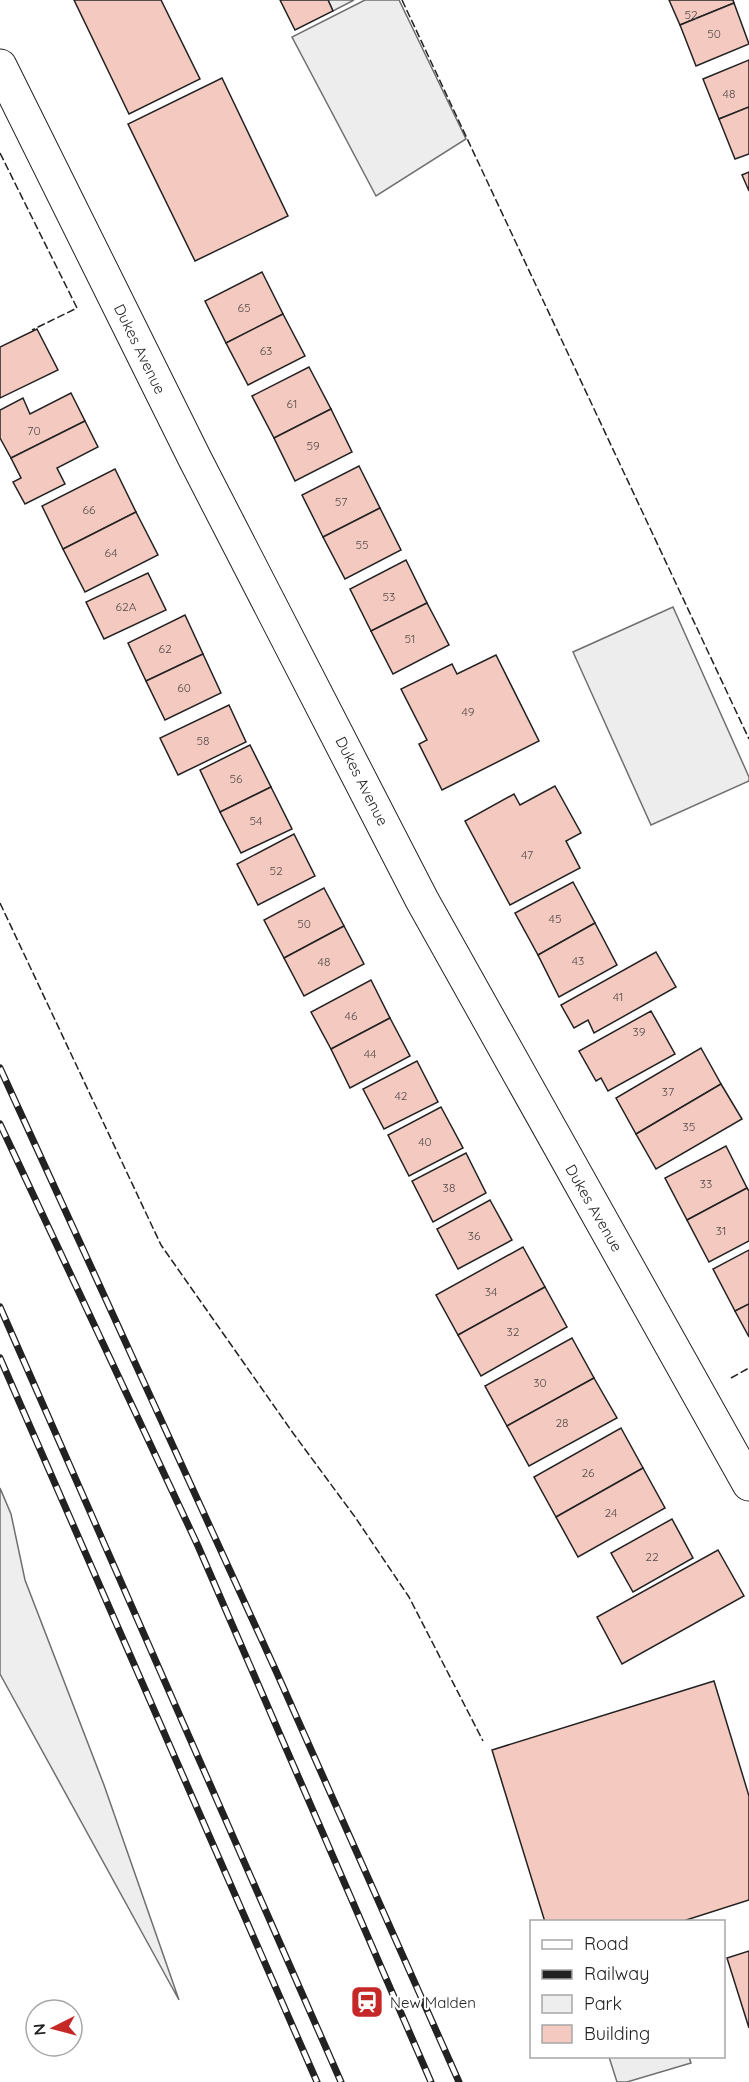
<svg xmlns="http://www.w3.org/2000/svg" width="749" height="2082" font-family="Quicksand,sans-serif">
<rect width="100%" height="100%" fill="#fff"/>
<!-- green -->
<path fill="#eee" stroke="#6f6f6f" stroke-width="1.5" d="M 0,1488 L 11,1514 L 25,1580 L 104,1785 L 179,2000 L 0,1674 Z"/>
<!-- parking -->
<g fill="#ededed" stroke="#6f6f6f" stroke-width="1.5">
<path d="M 328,0 L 354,0 L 333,11 Z"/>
<path d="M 365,0 L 399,0 L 466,139 L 376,196 L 292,37 Z"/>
<path d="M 673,607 L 749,777 L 749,781 L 651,825 L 573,652 Z"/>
<path d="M 609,2057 L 689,2057 L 691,2063 L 627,2082 L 617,2082 Z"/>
</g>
<!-- building -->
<g fill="#f3c9c0" stroke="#222" stroke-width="1.5">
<path d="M 74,0 L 161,0 L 200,79 L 129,114 Z"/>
<path d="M 280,0 L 328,0 L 333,11 L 295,30 Z"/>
<path d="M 669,0 L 733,0 L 734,3 L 680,25 Z"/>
<path d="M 734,3 L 749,44 L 696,66 L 680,25 Z"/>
<path d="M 749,60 L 749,107 L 719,119 L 703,79 Z"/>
<path d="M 222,78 L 288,216 L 195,261 L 128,124 Z"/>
<path d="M 749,107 L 749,154 L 735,159 L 719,119 Z"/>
<path d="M 749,172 L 749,191 L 742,175 Z"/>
<path d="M 262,272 L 283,314 L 226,343 L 205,301 Z"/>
<path d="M 283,314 L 305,356 L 248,385 L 226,343 Z"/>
<path d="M 37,329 L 58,370 L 0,398 L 0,347 Z"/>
<path d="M 309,367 L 331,409 L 274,438 L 252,396 Z"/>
<path d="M 71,393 L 85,421 L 11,458 L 0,438 L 0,410 L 23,398 L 30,414 Z"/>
<path d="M 331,409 L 352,452 L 295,481 L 274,438 Z"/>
<path d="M 85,421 L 98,447 L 57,468 L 65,484 L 25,504 L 13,482 L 21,478 L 11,458 Z"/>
<path d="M 359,466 L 380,508 L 323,537 L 302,495 Z"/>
<path d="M 115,469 L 136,512 L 63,549 L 42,506 Z"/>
<path d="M 380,508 L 401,550 L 345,579 L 323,537 Z"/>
<path d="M 136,512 L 158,555 L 85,592 L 63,549 Z"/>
<path d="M 406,560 L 427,603 L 371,631 L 350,589 Z"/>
<path d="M 148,573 L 166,610 L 104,639 L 86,602 Z"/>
<path d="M 427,603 L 449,645 L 393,674 L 371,631 Z"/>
<path d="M 185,615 L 203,654 L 146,681 L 128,643 Z"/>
<path d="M 203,654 L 221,693 L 165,720 L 146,681 Z"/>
<path d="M 496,655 L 539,741 L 442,790 L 419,744 L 427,740 L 401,689 L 452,664 L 457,674 Z"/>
<path d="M 229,705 L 246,742 L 178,775 L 160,738 Z"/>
<path d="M 250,745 L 271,787 L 220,812 L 200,770 Z"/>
<path d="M 555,786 L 581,833 L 566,841 L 580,868 L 510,905 L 465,821 L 514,794 L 520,805 Z"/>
<path d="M 271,787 L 292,829 L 241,853 L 220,812 Z"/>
<path d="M 294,834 L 315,876 L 258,905 L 237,864 Z"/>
<path d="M 573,882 L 595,923 L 538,955 L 515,913 Z"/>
<path d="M 324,888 L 344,926 L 284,958 L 264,920 Z"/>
<path d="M 595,923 L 617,965 L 559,997 L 538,955 Z"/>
<path d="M 344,926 L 364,964 L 304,996 L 284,958 Z"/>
<path d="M 656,952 L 676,987 L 594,1033 L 588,1020 L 574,1028 L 561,1005 Z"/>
<path d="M 371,980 L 390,1018 L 331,1049 L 311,1012 Z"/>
<path d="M 651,1011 L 675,1054 L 608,1091 L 601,1078 L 596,1081 L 579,1051 Z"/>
<path d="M 390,1018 L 410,1056 L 350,1088 L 331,1049 Z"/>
<path d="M 701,1048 L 721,1084 L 636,1134 L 616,1098 Z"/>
<path d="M 417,1061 L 438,1102 L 384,1129 L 363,1089 Z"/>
<path d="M 721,1084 L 742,1119 L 656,1169 L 636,1134 Z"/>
<path d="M 441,1107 L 463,1148 L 409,1176 L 388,1135 Z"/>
<path d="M 726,1146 L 747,1188 L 687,1220 L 665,1178 Z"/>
<path d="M 466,1153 L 486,1193 L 433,1222 L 412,1181 Z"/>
<path d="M 747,1188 L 749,1191 L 749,1241 L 709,1262 L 687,1220 Z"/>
<path d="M 490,1200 L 512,1240 L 458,1269 L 437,1229 Z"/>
<path d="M 523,1247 L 545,1287 L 458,1335 L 436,1295 Z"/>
<path d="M 749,1250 L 749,1304 L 735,1311 L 713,1269 Z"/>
<path d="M 545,1287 L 567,1327 L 481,1376 L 458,1335 Z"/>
<path d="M 749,1304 L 749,1337 L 735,1311 Z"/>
<path d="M 572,1338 L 594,1378 L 507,1426 L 485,1386 Z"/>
<path d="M 594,1378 L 617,1418 L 529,1466 L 507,1426 Z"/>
<path d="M 621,1428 L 643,1468 L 556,1517 L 534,1477 Z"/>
<path d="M 643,1468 L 665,1508 L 578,1557 L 556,1517 Z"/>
<path d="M 672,1519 L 693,1558 L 633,1592 L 611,1553 Z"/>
<path d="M 718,1550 L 744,1596 L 622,1664 L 597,1617 Z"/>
<path d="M 714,1681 L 749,1796 L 749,1900 L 680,1922 L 545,1922 L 492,1750 Z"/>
<path d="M 749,1951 L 749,2028 L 727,1958 Z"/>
</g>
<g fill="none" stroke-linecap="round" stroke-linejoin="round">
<!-- street casing -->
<g stroke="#222" stroke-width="35">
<path id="street" d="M 0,66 L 195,459 L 422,900 L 749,1484"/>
</g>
<!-- street -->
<use href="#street" stroke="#fff" stroke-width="33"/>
<!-- rail casing -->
<g stroke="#222" stroke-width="7">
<g id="rail">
<path d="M 0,1068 L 276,1671 L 459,2082"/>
<path d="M 0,1124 L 198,1546 L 431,2082"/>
<path d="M 0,1307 L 341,2082"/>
<path d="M 0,1358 L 317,2082"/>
</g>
</g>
<!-- rail -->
<use href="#rail" stroke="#fff" stroke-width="4.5" stroke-dasharray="14" stroke-linecap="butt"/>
<!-- fence -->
<g stroke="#222" stroke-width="1.5" stroke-dasharray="8 3" stroke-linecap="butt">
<path d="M 402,0 L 749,739"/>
<path d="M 0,153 L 77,308 L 32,330"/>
<path d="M 0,903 L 161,1245 L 293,1433 L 355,1517 L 409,1597 L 483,1741"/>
<path d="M 731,1378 L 749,1368"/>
</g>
</g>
<!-- icons -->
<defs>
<g id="station-square" transform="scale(1.725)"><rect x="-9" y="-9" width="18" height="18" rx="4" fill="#c62828" stroke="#fff"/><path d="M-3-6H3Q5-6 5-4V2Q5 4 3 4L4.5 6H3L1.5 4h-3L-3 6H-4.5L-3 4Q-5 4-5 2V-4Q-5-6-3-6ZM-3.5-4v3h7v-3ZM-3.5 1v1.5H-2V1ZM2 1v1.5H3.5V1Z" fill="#fff"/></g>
</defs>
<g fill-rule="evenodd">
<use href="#station-square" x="367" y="2002"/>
</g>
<g text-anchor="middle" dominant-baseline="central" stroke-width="4.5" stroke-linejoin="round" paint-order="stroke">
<!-- number labels -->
<g font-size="12" fill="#564c4a">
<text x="691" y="14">52</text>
<text x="714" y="33">50</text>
<text x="729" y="93">48</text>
<text x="244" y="307">65</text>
<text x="266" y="350">63</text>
<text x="292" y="403">61</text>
<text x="34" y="430">70</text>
<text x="313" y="445">59</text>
<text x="341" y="501">57</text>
<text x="89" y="509">66</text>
<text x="362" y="544">55</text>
<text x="111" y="552">64</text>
<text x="389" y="596">53</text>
<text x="126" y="606">62A</text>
<text x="410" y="638">51</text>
<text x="165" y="648">62</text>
<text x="184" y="687">60</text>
<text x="468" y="711">49</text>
<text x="203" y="740">58</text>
<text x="236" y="778">56</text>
<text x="256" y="820">54</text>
<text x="527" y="854">47</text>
<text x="276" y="870">52</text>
<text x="555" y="918">45</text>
<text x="304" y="923">50</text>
<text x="578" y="960">43</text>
<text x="324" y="961">48</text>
<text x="618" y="996">41</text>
<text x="351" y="1015">46</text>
<text x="639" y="1031">39</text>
<text x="370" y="1053">44</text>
<text x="668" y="1091">37</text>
<text x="401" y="1095">42</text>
<text x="689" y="1126">35</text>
<text x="425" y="1141">40</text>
<text x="706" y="1183">33</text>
<text x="449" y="1187">38</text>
<text x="721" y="1230">31</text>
<text x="474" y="1235">36</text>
<text x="491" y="1291">34</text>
<text x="513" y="1331">32</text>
<text x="540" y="1382">30</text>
<text x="562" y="1422">28</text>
<text x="588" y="1472">26</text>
<text x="611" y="1512">24</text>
<text x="652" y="1556">22</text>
</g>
<!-- street labels -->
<g font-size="15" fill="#222" stroke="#fff">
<text transform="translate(140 349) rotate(64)">Dukes Avenue</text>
<text transform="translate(362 781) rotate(63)">Dukes Avenue</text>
<text transform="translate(594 1208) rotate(60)">Dukes Avenue</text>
</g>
<!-- poi labels -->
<g font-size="15" fill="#222" stroke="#fff" text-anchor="start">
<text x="390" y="2002">New Malden</text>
</g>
</g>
<!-- legend -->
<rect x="530" y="1920" width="195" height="138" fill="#ffffff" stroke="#a7a7a7" stroke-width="1.5"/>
<rect x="542" y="1940" width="30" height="9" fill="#ffffff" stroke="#a7a7a7" stroke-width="1.5"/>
<text x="584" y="1950" font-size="18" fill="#222222">Road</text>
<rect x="542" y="1970" width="30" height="9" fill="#222222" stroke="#a7a7a7" stroke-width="1.5"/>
<text x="584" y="1980" font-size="18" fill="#222222">Railway</text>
<rect x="542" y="1995" width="30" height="18" fill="#eeeeee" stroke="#a7a7a7" stroke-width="1.5"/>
<text x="584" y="2010" font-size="18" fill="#222222">Park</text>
<rect x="542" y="2025" width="30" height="18" fill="#f3c9c0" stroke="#a7a7a7" stroke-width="1.5"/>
<text x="584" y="2040" font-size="18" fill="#222222">Building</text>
<!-- north arrow -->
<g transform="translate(54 2028) rotate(264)"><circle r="28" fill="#ffffff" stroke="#a7a7a7" stroke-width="1.5"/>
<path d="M0-4.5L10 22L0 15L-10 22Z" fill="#c62828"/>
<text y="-9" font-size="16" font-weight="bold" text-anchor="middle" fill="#222222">N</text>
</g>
</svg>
